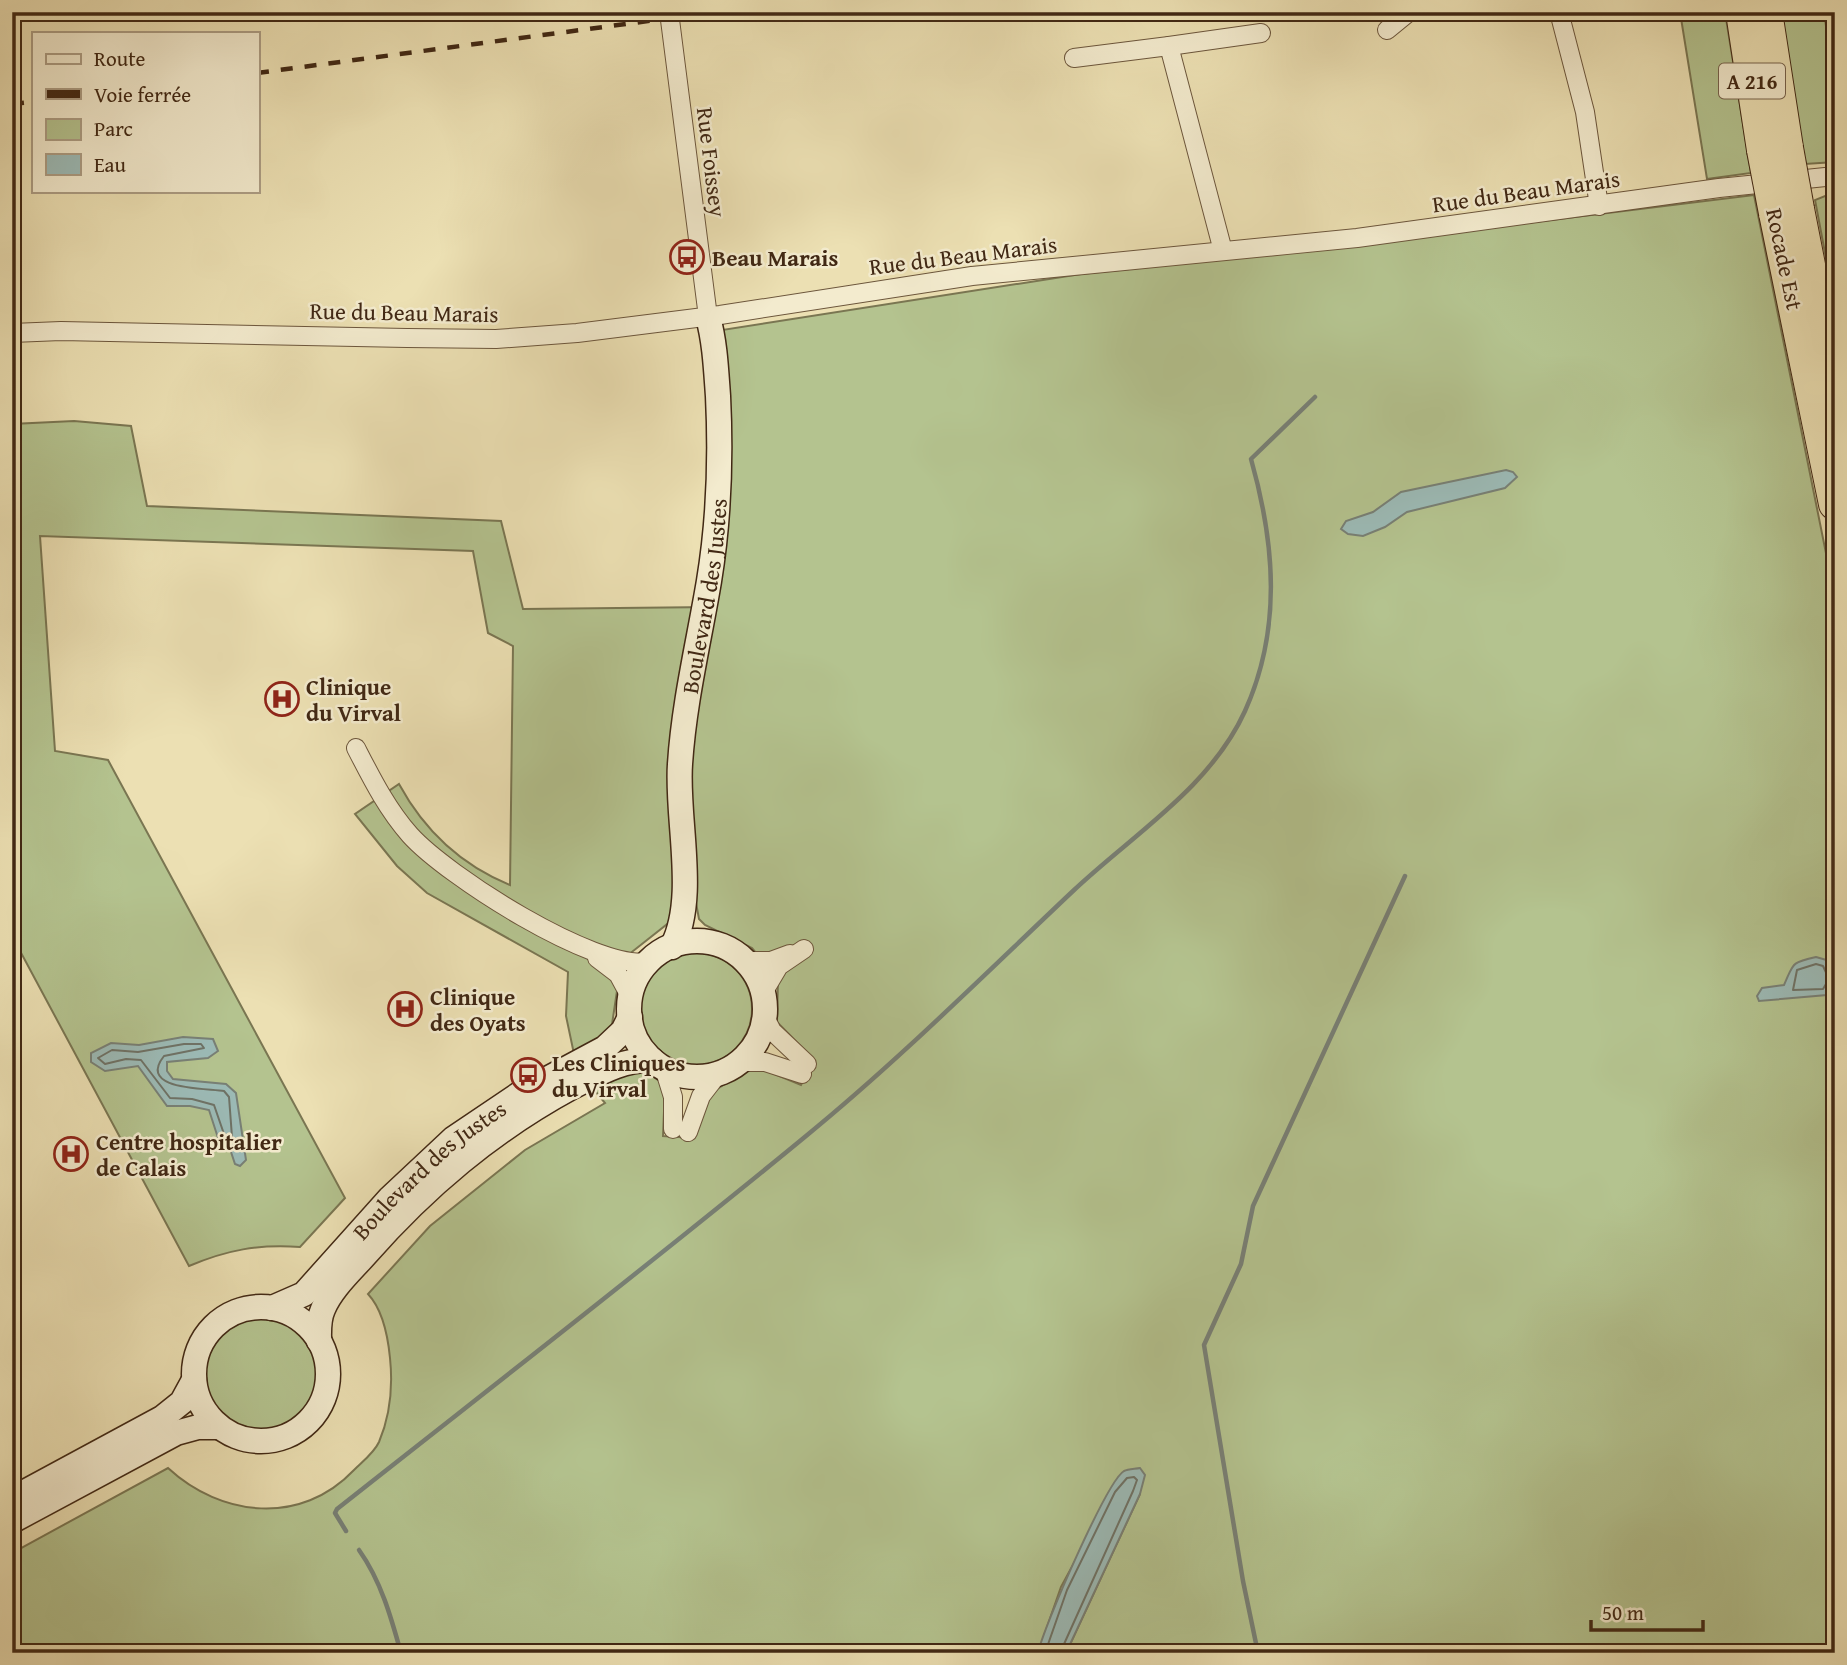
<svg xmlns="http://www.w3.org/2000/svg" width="1847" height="1665" font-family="'Gentium Book Plus',serif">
<rect width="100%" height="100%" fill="#ece0b3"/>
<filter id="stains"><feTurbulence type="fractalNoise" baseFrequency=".00286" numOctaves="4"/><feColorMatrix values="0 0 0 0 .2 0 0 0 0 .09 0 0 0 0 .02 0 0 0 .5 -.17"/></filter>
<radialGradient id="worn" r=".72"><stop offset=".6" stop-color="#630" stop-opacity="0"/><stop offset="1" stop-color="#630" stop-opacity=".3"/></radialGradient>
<!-- green -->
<g fill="#b4c38f" stroke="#7a7652" stroke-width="2">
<path d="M 1680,12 L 1725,12 L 1751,173 L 1707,179 Z"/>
<path d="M 1780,12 L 1824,12 L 1835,89 L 1835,162 L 1805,164 Z"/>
<path d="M 1835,192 L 1835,306 L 1815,200 Z"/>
<path d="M 1754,195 L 1835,598 L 1835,1653 L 1066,1653 L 1140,1494 L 1086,1541 L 1061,1587 L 1038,1653 L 12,1653 L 12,1553 L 168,1468 C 221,1517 301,1526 354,1470 C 362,1462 374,1453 379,1442 C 390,1416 393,1387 390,1358 C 388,1337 383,1310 368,1294 L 430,1226 L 525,1150 L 605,1103 L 591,1086 C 620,1077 643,1060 665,1087 L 663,1136 L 694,1138 L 708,1095 L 745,1071 L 762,1069 L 801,1085 L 814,1060 L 777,1022 L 778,979 L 752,948 L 705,925 L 699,919 L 692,881 L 671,921 L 628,955 L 617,991 L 611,1031 L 574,1054 L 566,1016 L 568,972 L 427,893 L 397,866 L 355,814 L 399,784 C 424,830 461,865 510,885 L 513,646 L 488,633 L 473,551 L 40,536 L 55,751 L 108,760 L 345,1198 L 300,1247 C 258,1244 227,1250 189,1266 L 12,936 L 12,424 L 74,421 L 131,426 L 147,506 L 501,521 L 523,609 L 713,607 L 722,330 L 1081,274 L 1275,254 Z"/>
<circle cx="696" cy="1009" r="56"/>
<circle cx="260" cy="1375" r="57"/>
</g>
<!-- water -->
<g fill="#9cbbb7" stroke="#788076" stroke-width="2">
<path d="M 1506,470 L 1513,472 L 1517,477 L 1505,488 L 1407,512 L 1385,527 L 1363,536 L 1348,534 L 1341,529 L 1346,521 L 1373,512 L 1401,492 Z"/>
<path d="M 1816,957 L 1830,961 L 1832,988 L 1827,995 L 1759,1001 L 1757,996 L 1762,988 L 1784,985 C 1794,963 1790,963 1816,957 Z"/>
<path d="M 183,1037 L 213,1039 L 218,1051 L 208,1058 L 167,1062 L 167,1071 L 173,1079 L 226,1084 L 236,1093 L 246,1160 L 240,1166 L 235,1164 L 228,1143 L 219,1141 L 209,1110 L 190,1106 L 167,1106 L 138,1066 L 105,1071 L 91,1062 L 91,1053 L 111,1043 L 139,1045 Z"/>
<path d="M 1140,1468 L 1145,1475 L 1140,1494 L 1066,1653 L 1038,1653 C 1043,1628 1107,1481 1124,1471 C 1128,1469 1135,1469 1140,1468 Z"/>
</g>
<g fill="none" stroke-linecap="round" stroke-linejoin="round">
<!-- shore -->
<g stroke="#6e7266" stroke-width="2">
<path d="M 1816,964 L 1823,966 L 1829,979 L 1823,989 L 1793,990 L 1797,970 Z"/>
<path d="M 184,1044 L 201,1044 L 204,1048 L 164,1056 C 136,1091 209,1088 224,1091 L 229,1097 L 232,1137 L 224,1134 L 214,1105 L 192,1099 L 170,1098 L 141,1060 L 126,1059 L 105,1064 L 98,1058 L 112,1050 L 138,1052 Z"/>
<path d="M 1045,1653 L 1067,1590 L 1115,1492 L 1127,1478 L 1134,1477 L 1137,1480 L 1133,1491 L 1060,1653"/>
</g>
<!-- stream -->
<g stroke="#788076" stroke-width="4.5">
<path d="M 346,1531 L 335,1513 L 337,1509 C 494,1385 652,1263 806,1136 C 899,1060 985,974 1073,891 C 1132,835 1210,788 1245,711 C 1282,629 1275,544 1251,459 L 1315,397"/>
<path d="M 359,1550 C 381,1581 391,1617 401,1653"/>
<path d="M 1258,1653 L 1243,1581 L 1204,1345 L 1241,1264 L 1253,1206 L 1405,876"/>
</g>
<!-- street casing -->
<g stroke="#6c563c" stroke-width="20">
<g id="street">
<path d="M 669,12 L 708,317"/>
<path d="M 1559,12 L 1585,112 L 1599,206"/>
<path d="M 1387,30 L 1409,12"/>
<path d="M 1169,46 L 1261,33"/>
<path d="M 1074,58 L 1169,46 L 1223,251"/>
<path d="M 12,333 L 61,331 L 407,338 L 496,339 L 577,333 L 720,315 L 972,276 L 1357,238 L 1719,188 L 1835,176"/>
<path d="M 356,748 C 372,779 387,809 410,835 C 447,876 594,970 648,962"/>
<path d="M 597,958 L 618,974 L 631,998"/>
<path d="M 745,961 L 771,961 L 790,954"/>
<path d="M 763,993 L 779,966 L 804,949"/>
<path d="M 765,1017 L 772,1031 L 807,1064"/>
<path d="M 740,1062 L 765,1062 L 802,1074"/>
<path d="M 664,1068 L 673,1097 L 673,1129"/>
<path d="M 688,1132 L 701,1096 L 718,1074"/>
</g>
</g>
<!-- secondary casing -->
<g stroke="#412814" stroke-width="27">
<g id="secondary">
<circle cx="697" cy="1009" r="68"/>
<path id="s1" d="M 672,947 C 698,898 676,819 680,764 C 684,702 699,641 709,581 C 719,520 721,457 718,396 C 716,369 715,343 708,317"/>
<circle cx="261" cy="1374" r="67"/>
<path id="s2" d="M 272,1308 L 304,1294 L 390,1198 L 453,1139 L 521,1093 L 605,1048 L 623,1031 L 630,1017"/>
<path d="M 319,1341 C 319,1330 318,1320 323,1309 C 331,1289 351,1271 365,1255 C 426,1186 491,1131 572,1087 C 598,1074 622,1059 652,1060"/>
<path d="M 12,1499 L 162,1418 L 182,1402 L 194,1380"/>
<path d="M 12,1521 L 176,1433 L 198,1427 L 218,1427"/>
</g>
</g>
<!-- highway casing -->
<g stroke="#412814" stroke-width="34">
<g id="highway">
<path d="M 1742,12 L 1763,150"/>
<path d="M 1766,12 L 1787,148"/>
<path d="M 1798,209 L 1829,367"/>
<path d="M 1775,213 L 1835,504"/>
</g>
</g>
<!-- street -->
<use href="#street" stroke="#f3ebce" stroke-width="18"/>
<!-- secondary -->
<use href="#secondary" stroke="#f3ebce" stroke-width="24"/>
<!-- highway -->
<use href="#highway" stroke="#ece0b3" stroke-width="32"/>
<!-- rail -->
<g stroke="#412814" stroke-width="4.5" stroke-dasharray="12 12" stroke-linecap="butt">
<path d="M 257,73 L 716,12"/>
<path d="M 12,104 L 33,102"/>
</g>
<!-- highway-bridge casing -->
<g stroke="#412814" stroke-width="34" stroke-linecap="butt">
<g id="highway-bridge">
<path d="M 1787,148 L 1798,209"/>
<path d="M 1763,150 L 1775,213"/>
</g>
</g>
<!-- highway-bridge -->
<use href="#highway-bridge" stroke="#ece0b3" stroke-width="32"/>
</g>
<!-- icons -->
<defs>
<g id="bus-ring" transform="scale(1.75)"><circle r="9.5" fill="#f3ebce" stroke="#8f2418" stroke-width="1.5"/><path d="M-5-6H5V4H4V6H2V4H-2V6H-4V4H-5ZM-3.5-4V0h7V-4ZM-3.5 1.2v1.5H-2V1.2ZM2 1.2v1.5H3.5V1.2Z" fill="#8f2418"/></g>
<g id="hospital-ring" transform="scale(1.75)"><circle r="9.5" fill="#f3ebce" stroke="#8f2418" stroke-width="1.5"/><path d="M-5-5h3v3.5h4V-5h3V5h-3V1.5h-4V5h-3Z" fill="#8f2418"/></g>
</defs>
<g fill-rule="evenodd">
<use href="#bus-ring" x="687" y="257"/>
<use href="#hospital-ring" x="282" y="699"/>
<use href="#hospital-ring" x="405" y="1009"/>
<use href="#bus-ring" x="528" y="1075"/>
<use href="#hospital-ring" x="71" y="1154"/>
</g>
<g text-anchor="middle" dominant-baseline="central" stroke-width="5" stroke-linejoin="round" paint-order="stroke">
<!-- shield labels -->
<rect fill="#f3ebce" stroke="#76624c" stroke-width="2" x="1719" y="63.5" width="66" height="35" rx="5"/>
<g font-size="21" font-weight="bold" fill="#412814">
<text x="1752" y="81">A 216</text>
</g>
<!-- street labels -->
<g font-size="23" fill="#412814" stroke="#f3ebce">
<text transform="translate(712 162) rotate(83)">Rue Foissey</text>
<text transform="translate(1526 191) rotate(-8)">Rue du Beau Marais</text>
<text transform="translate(963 255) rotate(-7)">Rue du Beau Marais</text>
<text transform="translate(1785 259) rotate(78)">Rocade Est</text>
<text transform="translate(404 312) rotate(1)">Rue du Beau Marais</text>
<text stroke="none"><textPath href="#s1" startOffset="355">Boulevard des Justes</textPath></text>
<text stroke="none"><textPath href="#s2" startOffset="212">Boulevard des Justes</textPath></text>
</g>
<!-- poi labels -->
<g font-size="23" font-weight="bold" fill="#412814" stroke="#f3ebce" text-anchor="start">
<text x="712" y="257">Beau Marais</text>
<text x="306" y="686">Clinique<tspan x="306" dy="26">du Virval</tspan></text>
<text x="430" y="996">Clinique<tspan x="430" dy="26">des Oyats</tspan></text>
<text x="552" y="1062">Les Cliniques<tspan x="552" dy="26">du Virval</tspan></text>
<text x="96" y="1141">Centre hospitalier<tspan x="96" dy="26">de Calais</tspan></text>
</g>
</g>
<!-- margin -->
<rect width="1847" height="1665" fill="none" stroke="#ece0b3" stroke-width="42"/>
<rect x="14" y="14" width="1819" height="1637" fill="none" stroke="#412814" stroke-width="3.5"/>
<rect x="21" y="21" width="1805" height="1623" fill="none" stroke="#412814" stroke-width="2"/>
<!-- legend -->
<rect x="32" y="32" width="228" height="161" fill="#f3ebce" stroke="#ac9d84" stroke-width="2"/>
<rect x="46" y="54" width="35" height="10" fill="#f3ebce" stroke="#ac9d84" stroke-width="2"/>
<text x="94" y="66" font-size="21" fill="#412814">Route</text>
<rect x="46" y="89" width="35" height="10" fill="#412814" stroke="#ac9d84" stroke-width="2"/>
<text x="94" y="102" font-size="21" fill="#412814">Voie ferrée</text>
<rect x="46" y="119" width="35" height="21" fill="#b4c38f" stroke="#ac9d84" stroke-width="2"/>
<text x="94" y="136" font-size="21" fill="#412814">Parc</text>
<rect x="46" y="154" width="35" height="21" fill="#9cbbb7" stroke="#ac9d84" stroke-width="2"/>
<text x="94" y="172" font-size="21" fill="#412814">Eau</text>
<!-- scale -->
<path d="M1591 1620v10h112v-10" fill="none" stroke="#412814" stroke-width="3.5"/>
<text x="1602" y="1620" font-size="21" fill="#412814" stroke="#f3ebce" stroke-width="5" paint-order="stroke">50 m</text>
<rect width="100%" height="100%" filter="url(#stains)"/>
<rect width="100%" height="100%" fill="url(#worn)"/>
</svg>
